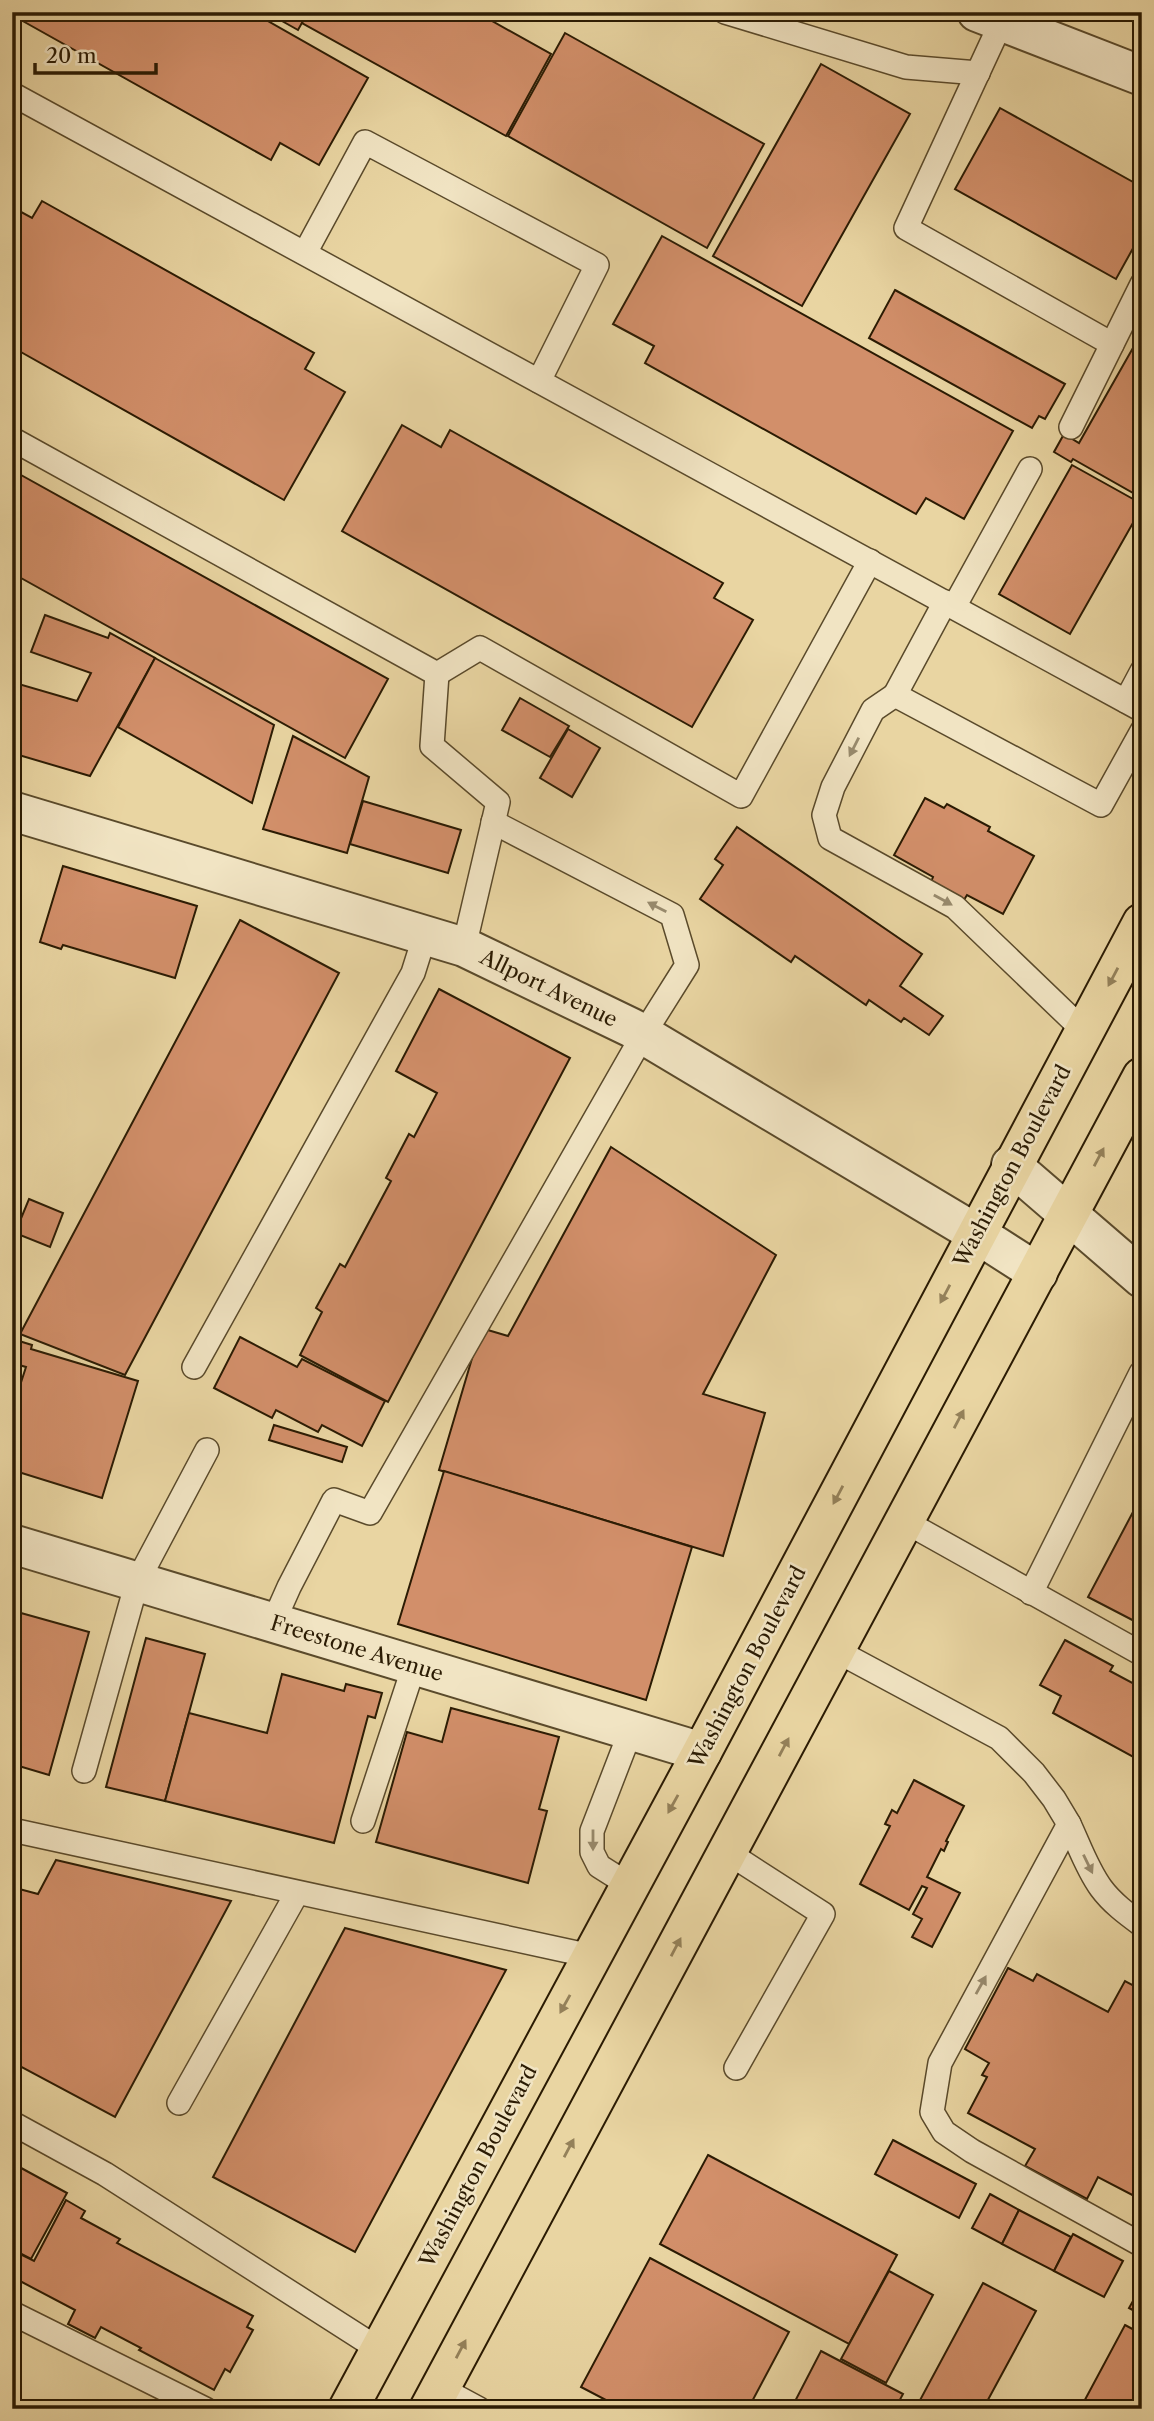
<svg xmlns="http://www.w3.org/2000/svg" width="1154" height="2421" font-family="'Libre Caslon Text',serif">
<rect width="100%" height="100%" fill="#e9d5a2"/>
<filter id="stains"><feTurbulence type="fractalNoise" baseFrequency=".00286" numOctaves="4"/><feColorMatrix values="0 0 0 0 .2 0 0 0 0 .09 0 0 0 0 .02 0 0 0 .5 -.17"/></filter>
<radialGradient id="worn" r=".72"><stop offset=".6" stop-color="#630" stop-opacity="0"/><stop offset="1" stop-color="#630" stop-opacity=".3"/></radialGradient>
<!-- building -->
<g fill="#d28f6a" stroke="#2b1b03" stroke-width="2">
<path d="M 12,12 L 252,12 L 368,78 L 319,165 L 280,143 L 271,160 L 12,15 Z"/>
<path d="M 266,12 L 308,12 L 298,30 Z"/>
<path d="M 308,12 L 476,12 L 551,54 L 506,136 L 302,23 Z"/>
<path d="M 565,33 L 764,144 L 707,248 L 508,136 Z"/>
<path d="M 821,64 L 910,114 L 802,306 L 713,256 Z"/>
<path d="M 1000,108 L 1142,187 L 1142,232 L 1116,279 L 955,189 Z"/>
<path d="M 42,201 L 314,353 L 305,369 L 345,392 L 284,500 L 12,347 L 12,207 L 32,218 Z"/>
<path d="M 662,236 L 1013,431 L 964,519 L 926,498 L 916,514 L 645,363 L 654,346 L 613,324 Z"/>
<path d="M 895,290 L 1065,384 L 1045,419 L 1039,416 L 1032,428 L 869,338 Z"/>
<path d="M 1142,332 L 1142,498 L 1073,459 L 1071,462 L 1054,452 L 1064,434 L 1079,443 Z"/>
<path d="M 402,425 L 441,447 L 450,430 L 723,583 L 714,598 L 753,620 L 692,727 L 342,531 Z"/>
<path d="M 1072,465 L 1142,504 L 1142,507 L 1070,634 L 999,594 Z"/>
<path d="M 12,470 L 388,679 L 345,758 L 12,573 Z"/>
<path d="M 45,615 L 108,638 L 110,633 L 155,658 L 90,776 L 12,753 L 12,682 L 77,701 L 91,673 L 31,652 Z"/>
<path d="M 155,658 L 274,725 L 252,803 L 118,727 Z"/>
<path d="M 520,698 L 569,726 L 550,757 L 502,730 Z"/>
<path d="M 568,729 L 600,748 L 572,797 L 540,778 Z"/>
<path d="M 293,736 L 369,777 L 347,853 L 263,829 Z"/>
<path d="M 925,798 L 944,808 L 947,804 L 990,827 L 988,831 L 1034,856 L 1003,914 L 967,895 L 964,900 L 931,882 L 933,877 L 894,855 Z"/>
<path d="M 363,801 L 461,830 L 448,873 L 350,844 Z"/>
<path d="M 737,827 L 922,954 L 900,986 L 943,1016 L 929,1035 L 904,1018 L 901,1022 L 869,1000 L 866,1005 L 795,956 L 791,962 L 700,899 L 723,865 L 715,859 Z"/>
<path d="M 63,866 L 197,906 L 175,978 L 63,945 L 61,949 L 40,942 Z"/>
<path d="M 240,920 L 339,973 L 125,1375 L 20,1334 Z"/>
<path d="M 439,989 L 570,1058 L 388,1402 L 300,1355 L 322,1312 L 316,1308 L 340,1264 L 345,1267 L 391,1181 L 386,1178 L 409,1134 L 414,1137 L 437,1093 L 396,1071 Z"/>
<path d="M 611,1147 L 776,1255 L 703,1394 L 765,1413 L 723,1556 L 439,1470 L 481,1328 L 508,1336 Z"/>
<path d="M 29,1199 L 63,1213 L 50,1247 L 15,1233 Z"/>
<path d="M 240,1337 L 297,1367 L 302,1359 L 385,1401 L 362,1446 L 322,1425 L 318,1432 L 276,1410 L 272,1418 L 214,1388 Z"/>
<path d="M 19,1341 L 32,1345 L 31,1349 L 138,1381 L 102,1498 L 12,1470 L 12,1400 L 15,1401 L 26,1367 L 12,1363 Z"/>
<path d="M 274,1425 L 347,1447 L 342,1462 L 269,1440 Z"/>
<path d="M 444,1471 L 692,1547 L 646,1700 L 398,1624 Z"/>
<path d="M 1142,1495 L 1142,1625 L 1088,1597 Z"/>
<path d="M 21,1613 L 89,1632 L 49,1775 L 12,1764 L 12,1645 Z"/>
<path d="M 146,1638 L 205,1654 L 165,1801 L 106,1787 Z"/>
<path d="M 1065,1640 L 1113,1666 L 1110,1671 L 1142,1688 L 1142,1720 L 1138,1727 L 1142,1729 L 1142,1751 L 1137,1759 L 1053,1713 L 1061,1696 L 1040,1685 Z"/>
<path d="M 282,1674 L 344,1691 L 346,1684 L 382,1693 L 375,1718 L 368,1716 L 334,1843 L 165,1801 L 189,1713 L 267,1733 Z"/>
<path d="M 451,1708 L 559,1737 L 539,1809 L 547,1811 L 528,1883 L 376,1842 L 407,1732 L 442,1742 Z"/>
<path d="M 914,1780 L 964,1806 L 946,1841 L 948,1842 L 944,1851 L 941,1849 L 927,1877 L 960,1893 L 932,1947 L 912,1937 L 922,1919 L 913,1914 L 927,1888 L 922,1886 L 909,1910 L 860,1884 L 890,1826 L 885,1824 L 892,1810 L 897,1813 Z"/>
<path d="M 56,1860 L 231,1901 L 115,2117 L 12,2062 L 12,1887 L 38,1894 Z"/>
<path d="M 345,1928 L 506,1970 L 355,2252 L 213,2177 Z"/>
<path d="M 1008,1968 L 1033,1981 L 1037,1974 L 1108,2012 L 1125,1981 L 1142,1990 L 1142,2200 L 1098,2177 L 1087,2199 L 1025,2166 L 1035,2149 L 968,2113 L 987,2077 L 982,2075 L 989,2063 L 965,2049 Z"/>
<path d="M 893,2140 L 976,2184 L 959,2218 L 875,2174 Z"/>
<path d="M 708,2155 L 897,2255 L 849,2344 L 660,2244 Z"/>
<path d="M 12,2163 L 67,2193 L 31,2259 L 12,2249 Z"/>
<path d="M 990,2194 L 1019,2210 L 1002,2244 L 972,2228 Z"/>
<path d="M 66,2200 L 85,2211 L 81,2218 L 120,2239 L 117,2243 L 253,2316 L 247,2327 L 253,2330 L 230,2372 L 225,2369 L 214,2390 L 139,2350 L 141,2348 L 101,2327 L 95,2338 L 68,2324 L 75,2310 L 18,2280 L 20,2275 L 12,2271 L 12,2250 L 34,2261 Z"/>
<path d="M 1019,2210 L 1071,2237 L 1054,2271 L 1002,2244 Z"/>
<path d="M 1073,2234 L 1123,2261 L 1104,2297 L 1054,2271 Z"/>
<path d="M 650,2258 L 789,2332 L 748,2409 L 623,2409 L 581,2387 Z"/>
<path d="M 889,2271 L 933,2295 L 886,2383 L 841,2359 Z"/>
<path d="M 983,2283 L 1036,2311 L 983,2409 L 932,2409 L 919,2402 Z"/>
<path d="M 1142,2285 L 1142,2315 L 1129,2308 Z"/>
<path d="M 1125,2325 L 1142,2334 L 1142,2409 L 1080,2409 Z"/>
<path d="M 821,2351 L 903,2394 L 895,2409 L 791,2409 Z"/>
</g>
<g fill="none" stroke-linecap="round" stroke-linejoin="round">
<!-- service casing -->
<g stroke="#5a4a2b" stroke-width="26">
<g id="service">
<path d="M 725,12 L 906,67 L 978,73"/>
<path d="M 1006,12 L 906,228 L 1112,344"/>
<path d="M 12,94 L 1142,710"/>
<path d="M 305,253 L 365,142 L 597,265 L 539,381"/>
<path d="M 1071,427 L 1142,284"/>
<path d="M 12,439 L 437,674 L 432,746 L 498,802 L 464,947"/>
<path d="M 945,602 L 895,695 L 1101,805 L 1142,731"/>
<path d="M 954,607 L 1030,469"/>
<path d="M 437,674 L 480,648 L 741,796 L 870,561"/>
<path d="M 895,695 L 873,710 L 833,787 L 824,815 L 830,838 L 955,907 L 1084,1031"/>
<path d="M 1126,701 L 1142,671"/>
<path d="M 194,1367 L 413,973 L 425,935"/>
<path d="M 904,1521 L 1142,1654"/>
<path d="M 1031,1593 L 1141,1373"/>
<path d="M 273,1623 L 289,1587 L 334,1500 L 370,1513 L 643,1035 L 687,965 L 672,915 L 493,822"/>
<path d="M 835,1650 L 999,1738 L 1034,1773 L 1054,1799 L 1069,1824"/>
<path d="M 84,1771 L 137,1582 L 207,1450"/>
<path d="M 363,1821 L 414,1666"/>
<path d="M 12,1830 L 591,1956"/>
<path d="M 727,1852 L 823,1914 L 736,2068"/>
<path d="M 629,1885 L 599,1866 L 592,1852 L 592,1831 L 631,1730"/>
<path d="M 1142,1925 C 1127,1914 1112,1903 1101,1888 C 1087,1869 1079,1845 1069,1824 L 940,2063 L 932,2112 L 944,2132 L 972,2151 L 1142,2245"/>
<path d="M 179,2103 L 297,1893"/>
<path d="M 12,2123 L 105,2174 L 380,2350"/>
<path d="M 12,2313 L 205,2409"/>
<path d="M 440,2388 L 479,2409"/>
</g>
</g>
<!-- minor casing -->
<g stroke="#5a4a2b" stroke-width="42">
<g id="minor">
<path d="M 977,12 L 1142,76"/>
<path d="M 12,811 L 464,947 L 632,1028 L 977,1234 L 1038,1273"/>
<path d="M 1011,1165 L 1142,1278"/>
<path d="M 12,1544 L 702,1752"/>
</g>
</g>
<!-- primary casing -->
<g stroke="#2b1b03" stroke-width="42">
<g id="primary">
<path d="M 348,2409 L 702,1752 L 1142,923"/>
<path d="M 429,2409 L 1142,1077"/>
</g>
</g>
<!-- service -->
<use href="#service" stroke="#f1e4c3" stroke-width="23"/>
<!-- minor -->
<use href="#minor" stroke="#f1e4c3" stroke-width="38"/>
<!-- primary -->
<use href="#primary" stroke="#e9d5a2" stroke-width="38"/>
</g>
<!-- one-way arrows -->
<defs><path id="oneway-solid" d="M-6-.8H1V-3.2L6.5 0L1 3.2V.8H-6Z" transform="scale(1.75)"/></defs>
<g fill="#988a6d">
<use href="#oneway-solid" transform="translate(854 747) rotate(117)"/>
<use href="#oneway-solid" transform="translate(943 900) rotate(29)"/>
<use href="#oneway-solid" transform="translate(657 907) rotate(-153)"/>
<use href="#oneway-solid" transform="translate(593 1840) rotate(90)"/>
<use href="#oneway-solid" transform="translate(1088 1864) rotate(64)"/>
<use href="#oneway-solid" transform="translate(981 1985) rotate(-61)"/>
</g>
<g fill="#94815a">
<use href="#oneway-solid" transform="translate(1113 977) rotate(118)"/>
<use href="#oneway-solid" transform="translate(1099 1157) rotate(-62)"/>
<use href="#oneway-solid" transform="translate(945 1294) rotate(118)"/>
<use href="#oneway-solid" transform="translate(959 1419) rotate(-62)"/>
<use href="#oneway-solid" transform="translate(838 1495) rotate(118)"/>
<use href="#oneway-solid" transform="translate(784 1747) rotate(-62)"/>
<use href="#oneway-solid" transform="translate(673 1804) rotate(119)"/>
<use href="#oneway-solid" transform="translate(676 1947) rotate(-62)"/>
<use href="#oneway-solid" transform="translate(565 2004) rotate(119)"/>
<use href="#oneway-solid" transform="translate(569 2148) rotate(-62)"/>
<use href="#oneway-solid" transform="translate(461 2349) rotate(-62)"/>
</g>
<g text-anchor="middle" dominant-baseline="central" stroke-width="5" stroke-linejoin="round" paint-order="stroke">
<!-- street labels -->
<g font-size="21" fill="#2b1b03" stroke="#f1e4c3">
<text transform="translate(549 988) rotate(26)">Allport Avenue</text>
<text transform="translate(1012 1166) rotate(-62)">Washington Boulevard</text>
<text transform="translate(357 1648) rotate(17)">Freestone Avenue</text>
<text transform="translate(747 1667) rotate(-62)">Washington Boulevard</text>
<text transform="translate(478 2166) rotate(-62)">Washington Boulevard</text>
</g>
</g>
<!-- margin -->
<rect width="1154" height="2421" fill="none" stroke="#e9d5a2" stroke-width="42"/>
<rect x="14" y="14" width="1126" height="2393" fill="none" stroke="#2b1b03" stroke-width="3.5"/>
<rect x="21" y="21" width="1112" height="2379" fill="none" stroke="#2b1b03" stroke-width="2"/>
<!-- scale -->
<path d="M35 63v10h121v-10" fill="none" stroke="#2b1b03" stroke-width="3.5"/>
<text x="46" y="63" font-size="21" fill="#2b1b03" stroke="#f1e4c3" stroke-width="5" paint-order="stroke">20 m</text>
<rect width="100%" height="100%" filter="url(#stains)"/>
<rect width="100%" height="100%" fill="url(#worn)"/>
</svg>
